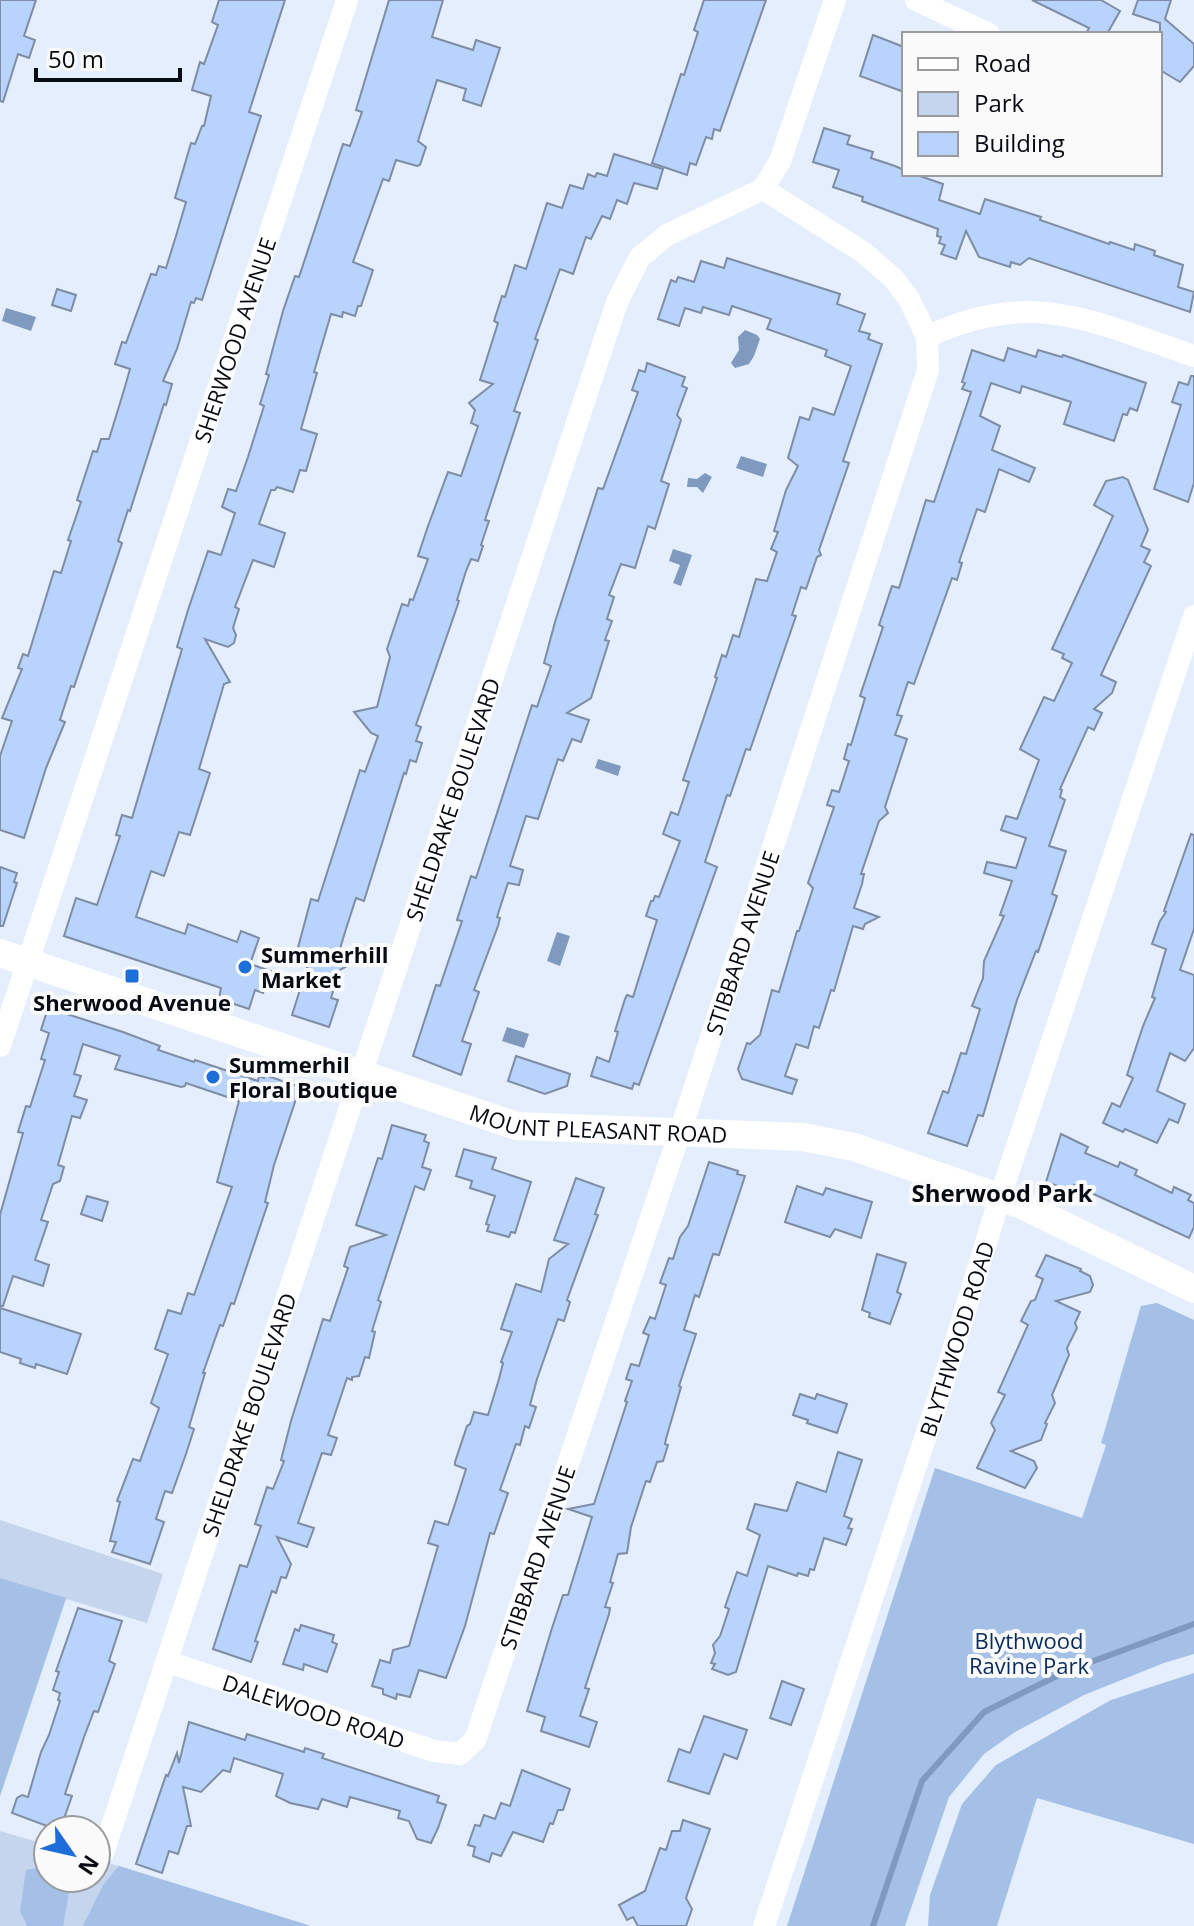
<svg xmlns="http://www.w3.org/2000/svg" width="1194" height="1926" font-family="'Open Sans',sans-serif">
<rect width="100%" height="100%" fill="#e4eefc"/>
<!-- green -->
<g fill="#c4d5ed">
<path d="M 0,1520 L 163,1574 L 147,1623 L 66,1599 L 0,1796 Z"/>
<path d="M 0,1831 L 48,1845 L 48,1878 L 96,1878 L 96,1859 L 311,1926 L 0,1926 Z"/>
</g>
<!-- forest -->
<g fill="#a5c0e7">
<path d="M 1157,1303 L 1194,1320 L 1194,1654 L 1164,1663 L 1084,1695 L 1015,1732 L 984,1754 L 949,1797 L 905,1926 L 787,1926 L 935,1468 L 1082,1518 L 1106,1445 L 1101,1443 L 1141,1306 Z"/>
<path d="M 0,1578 L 66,1598 L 0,1796 Z"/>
<path d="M 1194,1673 L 1194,1844 L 1037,1798 L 997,1926 L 928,1926 L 930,1895 L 962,1804 L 996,1765 L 1111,1700 Z"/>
<path d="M 48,1866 L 48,1878 L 68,1878 L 71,1881 L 63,1926 L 27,1926 L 20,1911 L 26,1870 Z"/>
<path d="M 119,1866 L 311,1926 L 83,1926 L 103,1885 Z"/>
</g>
<!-- water -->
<g fill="#7f99bf">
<path d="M 6,308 L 36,317 L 31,331 L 2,321 Z"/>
<path d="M 745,330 L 757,335 L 760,339 L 754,356 L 749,364 L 735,368 L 731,363 L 739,350 L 738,337 Z"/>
<path d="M 741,456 L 767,464 L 763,477 L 736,468 Z"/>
<path d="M 705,473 L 712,477 L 703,493 L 697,487 L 687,487 L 688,478 L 697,479 Z"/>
<path d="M 673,549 L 692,555 L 681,586 L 673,583 L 680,565 L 669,561 Z"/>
<path d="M 598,759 L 621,766 L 618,776 L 595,768 Z"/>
<path d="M 557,932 L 570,936 L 560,966 L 547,961 Z"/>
<path d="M 507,1027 L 529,1034 L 524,1048 L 502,1041 Z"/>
</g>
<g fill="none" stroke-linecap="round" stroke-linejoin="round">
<!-- stream -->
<path stroke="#7f99bf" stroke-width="6" d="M 873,1926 L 922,1781 L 984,1712 L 1069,1670 L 1194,1624"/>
</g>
<!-- building -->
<g fill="#b8d3fc" stroke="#7e8da3" stroke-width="2">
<path d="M 0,0 L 36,0 L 24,36 L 35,40 L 29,58 L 18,54 L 3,102 L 0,101 Z"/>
<path d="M 219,0 L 285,0 L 249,112 L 261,116 L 202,300 L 196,298 L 194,303 L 191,302 L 177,349 L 163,381 L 172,384 L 166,405 L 164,404 L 130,511 L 128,510 L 118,541 L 122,543 L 74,687 L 71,686 L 60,720 L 65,722 L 46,768 L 24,838 L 0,830 L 0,756 L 12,721 L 2,718 L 22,669 L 18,668 L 23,654 L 28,656 L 54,571 L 61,573 L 71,541 L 68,540 L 81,502 L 77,500 L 93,451 L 97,452 L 101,439 L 109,439 L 124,390 L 130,369 L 115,364 L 122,342 L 126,343 L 151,274 L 156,275 L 159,266 L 166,268 L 176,236 L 186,202 L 175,198 L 191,143 L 195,144 L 202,126 L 204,126 L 211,96 L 192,90 L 200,62 L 204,64 L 218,25 L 212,22 Z"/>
<path d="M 389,0 L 443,0 L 432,37 L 473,50 L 476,40 L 500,48 L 481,106 L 463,100 L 466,89 L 437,80 L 418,141 L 426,147 L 420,165 L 417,166 L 396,160 L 389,181 L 383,179 L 353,262 L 373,270 L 361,306 L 358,306 L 355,316 L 343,312 L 342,317 L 331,314 L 314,372 L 317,373 L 301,429 L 317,434 L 306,471 L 300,470 L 293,492 L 277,487 L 275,490 L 271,490 L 259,524 L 285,533 L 274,567 L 253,560 L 235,607 L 239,609 L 233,628 L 236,635 L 234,643 L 228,647 L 205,639 L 230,682 L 224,684 L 199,769 L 210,773 L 190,835 L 179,832 L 164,876 L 151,871 L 136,917 L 185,934 L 188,924 L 237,942 L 241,931 L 259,938 L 250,964 L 271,971 L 263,993 L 255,990 L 249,1009 L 219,999 L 221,988 L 64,936 L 76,898 L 97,905 L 120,836 L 116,835 L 122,815 L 132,818 L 182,649 L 177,647 L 188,610 L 208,551 L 221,555 L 235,513 L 222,507 L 228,489 L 236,491 L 248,457 L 264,406 L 260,404 L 269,375 L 266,374 L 283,311 L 295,276 L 299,277 L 343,144 L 350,146 L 362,112 L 356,110 Z"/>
<path d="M 704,0 L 766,0 L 720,131 L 714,129 L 712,139 L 706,137 L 696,165 L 690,163 L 687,175 L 652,163 L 681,74 L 684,75 L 698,32 L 694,30 Z"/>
<path d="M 1032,0 L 1101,0 L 1120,11 L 1107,34 L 1086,34 L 1089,28 Z"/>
<path d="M 1138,0 L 1171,0 L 1165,19 L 1194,44 L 1194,66 L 1180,82 L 1160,70 L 1160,23 L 1133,14 Z"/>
<path d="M 873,35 L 904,47 L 904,92 L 860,76 Z"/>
<path d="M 824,128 L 850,136 L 847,144 L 873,152 L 871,158 L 895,166 L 904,170 L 904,174 L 914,174 L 943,184 L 939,200 L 980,214 L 985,199 L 1041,217 L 1040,220 L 1109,244 L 1110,242 L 1134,250 L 1135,244 L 1155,251 L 1154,255 L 1183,265 L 1178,287 L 1194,292 L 1190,312 L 1029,258 L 1020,265 L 1011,262 L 1010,267 L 979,257 L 966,231 L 956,259 L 941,254 L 945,245 L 939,243 L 941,237 L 937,236 L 938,229 L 862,201 L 863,197 L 833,187 L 839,170 L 813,162 Z"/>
<path d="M 614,154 L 663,169 L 657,189 L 634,183 L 627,204 L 617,200 L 610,219 L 602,216 L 591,239 L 586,237 L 573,274 L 560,269 L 535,339 L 538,340 L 514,411 L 520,413 L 485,520 L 489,521 L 481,545 L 483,546 L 478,561 L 471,559 L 466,571 L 457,600 L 459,601 L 416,725 L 421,727 L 416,741 L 422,743 L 416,762 L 410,760 L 406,774 L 404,773 L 364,901 L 356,898 L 346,929 L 339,952 L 344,954 L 349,965 L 340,970 L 331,998 L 338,1000 L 329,1027 L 292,1015 L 308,964 L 295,959 L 311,899 L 318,901 L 360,770 L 365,772 L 378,736 L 371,733 L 354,712 L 377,707 L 390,657 L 387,649 L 402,604 L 408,606 L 410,599 L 413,600 L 428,559 L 418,556 L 428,526 L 448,472 L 461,476 L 478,426 L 471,423 L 475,410 L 469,403 L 493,384 L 480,380 L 498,323 L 494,321 L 502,296 L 505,297 L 515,265 L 526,269 L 547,203 L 562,208 L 570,185 L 583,189 L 588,174 L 595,177 L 597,173 L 607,176 Z"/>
<path d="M 727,258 L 840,294 L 837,304 L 865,314 L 859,331 L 870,334 L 868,339 L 882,344 L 843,461 L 849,463 L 819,550 L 821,555 L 817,557 L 806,589 L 801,587 L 792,615 L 796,616 L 750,750 L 746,749 L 730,796 L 727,795 L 705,862 L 717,867 L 639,1085 L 634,1083 L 632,1089 L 591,1076 L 597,1057 L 609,1062 L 618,1032 L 615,1031 L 625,999 L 627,995 L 633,997 L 657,920 L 646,916 L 651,901 L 653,901 L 655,896 L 659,897 L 680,841 L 663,834 L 671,812 L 678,815 L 689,782 L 683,780 L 717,678 L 715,677 L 722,655 L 726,657 L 733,635 L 739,637 L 756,579 L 767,581 L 777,552 L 771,549 L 778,532 L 774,531 L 786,490 L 798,466 L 788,458 L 800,417 L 809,420 L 813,408 L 834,415 L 851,366 L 825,356 L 827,350 L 767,329 L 771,319 L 732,306 L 729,315 L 703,307 L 701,313 L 685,308 L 679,326 L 658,319 L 671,280 L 676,282 L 678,277 L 694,282 L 701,261 L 724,268 Z"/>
<path d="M 57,289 L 76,295 L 71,311 L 52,305 Z"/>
<path d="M 1008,348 L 1036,357 L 1038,350 L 1062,357 L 1063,355 L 1146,383 L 1137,411 L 1130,408 L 1127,415 L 1123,414 L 1114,441 L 1064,424 L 1071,402 L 1022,386 L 1020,393 L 991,383 L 980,416 L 1000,426 L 992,450 L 1035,468 L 1029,482 L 999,469 L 985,512 L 977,509 L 959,562 L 962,563 L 957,580 L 952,578 L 914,684 L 908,682 L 897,715 L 902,716 L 895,735 L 907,739 L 885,807 L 888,813 L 879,821 L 861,874 L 864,874 L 862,884 L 854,908 L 879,917 L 865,924 L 863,929 L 853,926 L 834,991 L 831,990 L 819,1028 L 814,1026 L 808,1048 L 796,1044 L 785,1076 L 797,1080 L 792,1094 L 742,1079 L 738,1069 L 747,1043 L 750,1044 L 760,1035 L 772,990 L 779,992 L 797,931 L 799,931 L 813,888 L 808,883 L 834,807 L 827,805 L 832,790 L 839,792 L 849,761 L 844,759 L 848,744 L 851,745 L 865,698 L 860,696 L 883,627 L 879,625 L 892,586 L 899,588 L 926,500 L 934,502 L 971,392 L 962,389 L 965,383 L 962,382 L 972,350 L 1004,361 Z"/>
<path d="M 647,363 L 685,377 L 682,386 L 687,388 L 677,415 L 681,420 L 661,481 L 669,484 L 655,529 L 648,526 L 635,568 L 621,564 L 609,595 L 614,597 L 607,619 L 612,621 L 605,640 L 609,641 L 591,698 L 567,713 L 589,720 L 581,742 L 572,739 L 563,761 L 558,759 L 538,819 L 526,816 L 510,866 L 523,870 L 519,885 L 508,883 L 497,917 L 500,918 L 498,926 L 474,990 L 479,992 L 462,1041 L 471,1044 L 461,1075 L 413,1056 L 436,985 L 440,986 L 462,921 L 457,920 L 471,876 L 476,878 L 532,705 L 537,707 L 551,666 L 544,663 L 555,622 L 598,488 L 603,489 L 638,392 L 632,390 L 639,370 L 645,372 Z"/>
<path d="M 1191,376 L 1194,376 L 1194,483 L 1188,502 L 1154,489 L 1181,405 L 1172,402 L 1179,382 L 1188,385 Z"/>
<path d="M 1123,477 L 1128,480 L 1148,530 L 1141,546 L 1150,550 L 1144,562 L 1151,566 L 1101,675 L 1116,682 L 1112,693 L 1094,709 L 1102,713 L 1094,730 L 1088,727 L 1060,789 L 1062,790 L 1060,797 L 1065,800 L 1049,846 L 1066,851 L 1052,894 L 1057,896 L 1038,952 L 1036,951 L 1017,1000 L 983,1116 L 978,1115 L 967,1146 L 928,1133 L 943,1091 L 948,1093 L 961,1053 L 966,1054 L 980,1009 L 972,1006 L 983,978 L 984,961 L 1004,916 L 1000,915 L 1012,881 L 984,873 L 987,862 L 1016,868 L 1026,838 L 1001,830 L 1006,816 L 1017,819 L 1039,760 L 1020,749 L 1044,697 L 1054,701 L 1072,663 L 1062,658 L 1064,654 L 1052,649 L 1113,516 L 1094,505 L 1106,481 Z"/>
<path d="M 1191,834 L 1194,835 L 1194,929 L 1180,970 L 1194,975 L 1194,1048 L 1185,1061 L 1170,1053 L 1157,1091 L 1185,1104 L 1178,1123 L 1169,1119 L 1157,1143 L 1125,1129 L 1123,1132 L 1103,1123 L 1112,1103 L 1120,1107 L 1133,1078 L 1127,1075 L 1143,1026 L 1155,998 L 1152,997 L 1166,949 L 1152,944 L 1160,921 L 1166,912 L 1164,911 Z"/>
<path d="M 0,867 L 17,873 L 14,882 L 17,883 L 3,926 L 0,926 Z"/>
<path d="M 48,1008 L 123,1032 L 160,1046 L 158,1050 L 194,1062 L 195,1060 L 258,1081 L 259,1076 L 264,1078 L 265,1075 L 300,1087 L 274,1165 L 265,1202 L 268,1203 L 234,1304 L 231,1303 L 223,1326 L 220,1325 L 203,1373 L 205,1373 L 189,1427 L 194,1429 L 186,1454 L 172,1493 L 165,1491 L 156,1519 L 164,1522 L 150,1564 L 112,1552 L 116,1542 L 110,1541 L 120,1502 L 117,1501 L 133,1459 L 140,1461 L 159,1408 L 151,1403 L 168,1354 L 155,1349 L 168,1310 L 181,1314 L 188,1293 L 194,1295 L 232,1187 L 217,1182 L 239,1101 L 186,1083 L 185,1086 L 181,1087 L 115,1069 L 120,1056 L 83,1044 L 74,1074 L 81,1076 L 74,1096 L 87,1100 L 80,1118 L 72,1116 L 58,1165 L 64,1167 L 60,1181 L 53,1184 L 41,1220 L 48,1222 L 35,1260 L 49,1265 L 43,1286 L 13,1276 L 3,1306 L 0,1306 L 0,1215 L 23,1133 L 18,1132 L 26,1106 L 30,1107 L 45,1060 L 41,1059 L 49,1033 L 41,1030 Z"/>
<path d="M 516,1056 L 570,1074 L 567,1086 L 545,1094 L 508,1081 Z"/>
<path d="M 392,1125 L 426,1135 L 424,1141 L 429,1143 L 422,1167 L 431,1170 L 424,1190 L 415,1186 L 378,1300 L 381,1302 L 372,1331 L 375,1332 L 369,1358 L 365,1357 L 359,1376 L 352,1377 L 352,1380 L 347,1378 L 328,1435 L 337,1438 L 331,1455 L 322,1453 L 298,1523 L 314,1528 L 307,1547 L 277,1537 L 291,1564 L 286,1578 L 281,1577 L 276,1593 L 272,1591 L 255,1641 L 258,1642 L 251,1662 L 213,1649 L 240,1565 L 247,1567 L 261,1526 L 255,1524 L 267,1487 L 273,1489 L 284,1461 L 281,1460 L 291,1421 L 323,1319 L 330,1321 L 348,1268 L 344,1266 L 350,1247 L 386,1235 L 356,1225 L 378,1158 L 382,1159 Z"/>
<path d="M 1061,1134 L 1088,1147 L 1085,1153 L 1118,1167 L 1120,1162 L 1137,1170 L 1135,1175 L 1172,1193 L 1174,1187 L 1191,1195 L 1188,1200 L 1194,1203 L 1194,1227 L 1189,1238 L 1074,1185 L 1072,1191 L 1046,1182 Z"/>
<path d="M 464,1149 L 496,1158 L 492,1169 L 531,1182 L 515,1233 L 511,1232 L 509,1237 L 487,1231 L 489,1225 L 486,1224 L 495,1196 L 470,1188 L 472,1181 L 456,1176 Z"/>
<path d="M 709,1162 L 738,1171 L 737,1174 L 745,1176 L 719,1255 L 713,1254 L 699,1297 L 695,1295 L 684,1330 L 696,1334 L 679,1386 L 681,1387 L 666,1439 L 665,1444 L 668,1445 L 663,1461 L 657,1462 L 650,1482 L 646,1481 L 631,1527 L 627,1553 L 618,1554 L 610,1582 L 613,1583 L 605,1607 L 610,1608 L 609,1614 L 585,1688 L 589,1689 L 580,1716 L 597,1722 L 589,1747 L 541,1731 L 545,1717 L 527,1711 L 552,1628 L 563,1595 L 568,1595 L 592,1517 L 568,1509 L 594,1504 L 627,1402 L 625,1401 L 632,1381 L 626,1379 L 631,1364 L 639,1366 L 649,1335 L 643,1333 L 650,1317 L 655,1319 L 666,1285 L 660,1283 L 669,1258 L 673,1259 L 680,1237 L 688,1226 Z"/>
<path d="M 576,1178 L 604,1188 L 595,1214 L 598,1215 L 567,1300 L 570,1302 L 564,1321 L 558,1319 L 537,1379 L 530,1405 L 536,1407 L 529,1428 L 525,1426 L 520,1445 L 516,1444 L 500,1490 L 508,1493 L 494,1534 L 490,1533 L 465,1626 L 446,1678 L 419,1670 L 410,1697 L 397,1694 L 396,1699 L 383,1694 L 383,1689 L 372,1686 L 380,1660 L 390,1663 L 393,1650 L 409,1646 L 438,1546 L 428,1543 L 435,1521 L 448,1525 L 455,1504 L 466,1469 L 455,1465 L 455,1462 L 467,1426 L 470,1424 L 474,1412 L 488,1415 L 499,1379 L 503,1363 L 501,1362 L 512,1332 L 501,1329 L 516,1284 L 541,1292 L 549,1259 L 568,1244 L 554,1240 Z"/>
<path d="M 797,1186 L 823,1195 L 826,1188 L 872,1202 L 861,1238 L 835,1229 L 830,1237 L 785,1222 Z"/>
<path d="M 87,1196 L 108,1202 L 102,1221 L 81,1214 Z"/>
<path d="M 877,1254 L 906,1263 L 897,1292 L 901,1294 L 890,1324 L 869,1317 L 870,1313 L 862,1310 Z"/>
<path d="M 1046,1255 L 1081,1269 L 1080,1271 L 1090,1276 L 1093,1285 L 1090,1292 L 1056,1301 L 1080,1312 L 1075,1323 L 1077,1328 L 1067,1348 L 1069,1355 L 1052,1395 L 1055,1403 L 1045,1423 L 1047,1424 L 1041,1440 L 1011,1451 L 1034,1461 L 1037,1468 L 1025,1488 L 977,1468 L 995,1430 L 991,1423 L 1005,1395 L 998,1392 L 1028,1325 L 1021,1321 L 1031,1301 L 1035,1300 L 1043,1279 L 1036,1276 Z"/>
<path d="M 0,1308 L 81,1334 L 67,1374 L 36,1364 L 35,1368 L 20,1363 L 21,1359 L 0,1352 Z"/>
<path d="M 800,1394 L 815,1399 L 817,1394 L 847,1404 L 837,1433 L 807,1423 L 808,1420 L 793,1415 Z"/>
<path d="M 838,1452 L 862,1460 L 844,1516 L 852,1519 L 848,1528 L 852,1529 L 846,1545 L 824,1538 L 814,1570 L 810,1569 L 808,1576 L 798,1573 L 797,1576 L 768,1566 L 736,1672 L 728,1675 L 712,1669 L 715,1664 L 711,1663 L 715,1653 L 713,1645 L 720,1636 L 729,1609 L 725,1607 L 737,1572 L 747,1576 L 760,1535 L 747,1529 L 755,1504 L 787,1511 L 797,1482 L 826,1492 Z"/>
<path d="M 78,1608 L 122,1621 L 109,1661 L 115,1664 L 98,1712 L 94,1711 L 84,1737 L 65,1794 L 72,1796 L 63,1821 L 58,1820 L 55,1829 L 12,1813 L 17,1798 L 22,1795 L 28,1797 L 41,1752 L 49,1735 L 60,1701 L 58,1700 L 60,1693 L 53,1690 L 59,1672 L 56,1671 Z"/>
<path d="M 301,1625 L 334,1635 L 332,1642 L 337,1644 L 327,1672 L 304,1664 L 303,1670 L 283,1664 L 295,1629 L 299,1631 Z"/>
<path d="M 782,1681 L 804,1689 L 791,1725 L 770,1718 Z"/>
<path d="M 704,1716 L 747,1730 L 737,1759 L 724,1754 L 709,1794 L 668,1781 L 679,1749 L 690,1753 Z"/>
<path d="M 189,1722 L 245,1740 L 247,1734 L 304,1752 L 305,1748 L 324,1754 L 322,1758 L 439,1796 L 437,1802 L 446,1805 L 438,1828 L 431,1843 L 417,1839 L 409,1821 L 398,1818 L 400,1811 L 350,1797 L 347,1807 L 322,1799 L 318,1809 L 290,1803 L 276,1796 L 283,1774 L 234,1758 L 230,1772 L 223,1770 L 201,1792 L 183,1787 L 191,1826 L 187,1826 L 178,1854 L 169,1851 L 162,1873 L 136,1864 L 166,1775 L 168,1776 L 177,1753 L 179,1763 Z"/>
<path d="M 522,1770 L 570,1789 L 563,1810 L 558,1810 L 553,1824 L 550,1823 L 543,1842 L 513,1832 L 501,1856 L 492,1853 L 489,1862 L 473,1856 L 475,1847 L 468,1845 L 475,1825 L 480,1826 L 484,1815 L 495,1819 L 501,1803 L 510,1806 Z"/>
<path d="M 683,1820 L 710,1829 L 686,1898 L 692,1909 L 686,1926 L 638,1926 L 633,1917 L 627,1920 L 619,1905 L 645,1891 L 660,1848 L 666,1850 L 672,1831 L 680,1831 Z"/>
</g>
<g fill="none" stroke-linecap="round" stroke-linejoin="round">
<!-- minor -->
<g stroke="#fff" stroke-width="22">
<path d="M 916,0 L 989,34"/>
<path d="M 927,337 C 1032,287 1093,322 1194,356"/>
<path id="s1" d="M 0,1046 L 347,0"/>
<path id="s2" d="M 168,1662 L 434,1751 L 460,1754 L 475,1740 L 689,1105 L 928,370 L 927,337 L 909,299 L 894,279 L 863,252 L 763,189"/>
<path id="s3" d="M 103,1853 L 617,302 L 640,257 L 667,235 L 763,189 L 780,161 L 835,0"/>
<path id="s4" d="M 764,1926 L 938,1399 L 1000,1197 L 1194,616"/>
</g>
<!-- major -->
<path stroke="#fff" stroke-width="28" id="s5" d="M 0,953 L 517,1126 L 803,1137 L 854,1147 L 1022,1205 L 1194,1289"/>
</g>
<!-- markers -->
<g fill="#1d6ed8" stroke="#fafafa" stroke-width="3">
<circle cx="245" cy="967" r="8"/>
<rect x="124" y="968" width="16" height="16" rx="4"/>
<circle cx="213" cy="1077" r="8"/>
</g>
<g text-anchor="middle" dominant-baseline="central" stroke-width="8" stroke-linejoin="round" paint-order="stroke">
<!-- street labels -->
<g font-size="22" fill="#070c14" stroke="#fafafa">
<text stroke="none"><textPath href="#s1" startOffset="744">SHERWOOD AVENUE</textPath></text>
<text stroke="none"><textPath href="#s3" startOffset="1110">SHELDRAKE BOULEVARD</textPath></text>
<text stroke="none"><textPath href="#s2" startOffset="1168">STIBBARD AVENUE</textPath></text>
<text stroke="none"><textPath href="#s5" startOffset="626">MOUNT PLEASANT ROAD</textPath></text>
<text stroke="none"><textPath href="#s4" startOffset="618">BLYTHWOOD ROAD</textPath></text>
<text stroke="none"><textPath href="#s3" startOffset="462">SHELDRAKE BOULEVARD</textPath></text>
<text stroke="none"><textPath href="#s2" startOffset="520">STIBBARD AVENUE</textPath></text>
<text stroke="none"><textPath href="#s2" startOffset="154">DALEWOOD ROAD</textPath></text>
</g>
<!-- poi labels -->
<g font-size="22" font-weight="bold" fill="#070c14" stroke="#fafafa" text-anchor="start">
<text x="261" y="954">Summerhill<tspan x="261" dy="25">Market</tspan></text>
<text x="132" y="1002" text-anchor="middle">Sherwood Avenue</text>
<text x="229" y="1064">Summerhil<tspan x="229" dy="25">Floral Boutique</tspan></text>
</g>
<!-- park labels -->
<g font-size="22" fill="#092c5c" stroke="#fafafa">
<text x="1029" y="1640">Blythwood<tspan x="1029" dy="25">Ravine Park</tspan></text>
</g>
<!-- neighbourhood labels -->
<g font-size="24" font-weight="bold" fill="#070c14" stroke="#fafafa">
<text x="1002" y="1192">Sherwood Park</text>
</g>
</g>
<!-- legend -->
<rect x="902" y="32" width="260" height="144" fill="#fafafa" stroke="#999b9e" stroke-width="2"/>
<rect x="918" y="58" width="40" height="12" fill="#ffffff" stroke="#999b9e" stroke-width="2"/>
<text x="974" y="72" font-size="24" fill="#070c14">Road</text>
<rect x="918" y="92" width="40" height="24" fill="#c4d5ed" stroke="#999b9e" stroke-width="2"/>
<text x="974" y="112" font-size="24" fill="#070c14">Park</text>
<rect x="918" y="132" width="40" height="24" fill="#b8d3fc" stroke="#999b9e" stroke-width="2"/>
<text x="974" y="152" font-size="24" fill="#070c14">Building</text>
<!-- north arrow -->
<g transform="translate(72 1854) rotate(124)"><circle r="38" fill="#fafafa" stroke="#999b9e" stroke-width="2"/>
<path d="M0-6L14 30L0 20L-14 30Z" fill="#1d6ed8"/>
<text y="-12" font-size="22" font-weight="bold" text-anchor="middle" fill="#070c14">N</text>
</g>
<!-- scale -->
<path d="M36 68v12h144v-12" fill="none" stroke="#070c14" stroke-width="4"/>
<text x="48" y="68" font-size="24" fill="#070c14" stroke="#fafafa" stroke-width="6" paint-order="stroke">50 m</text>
</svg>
